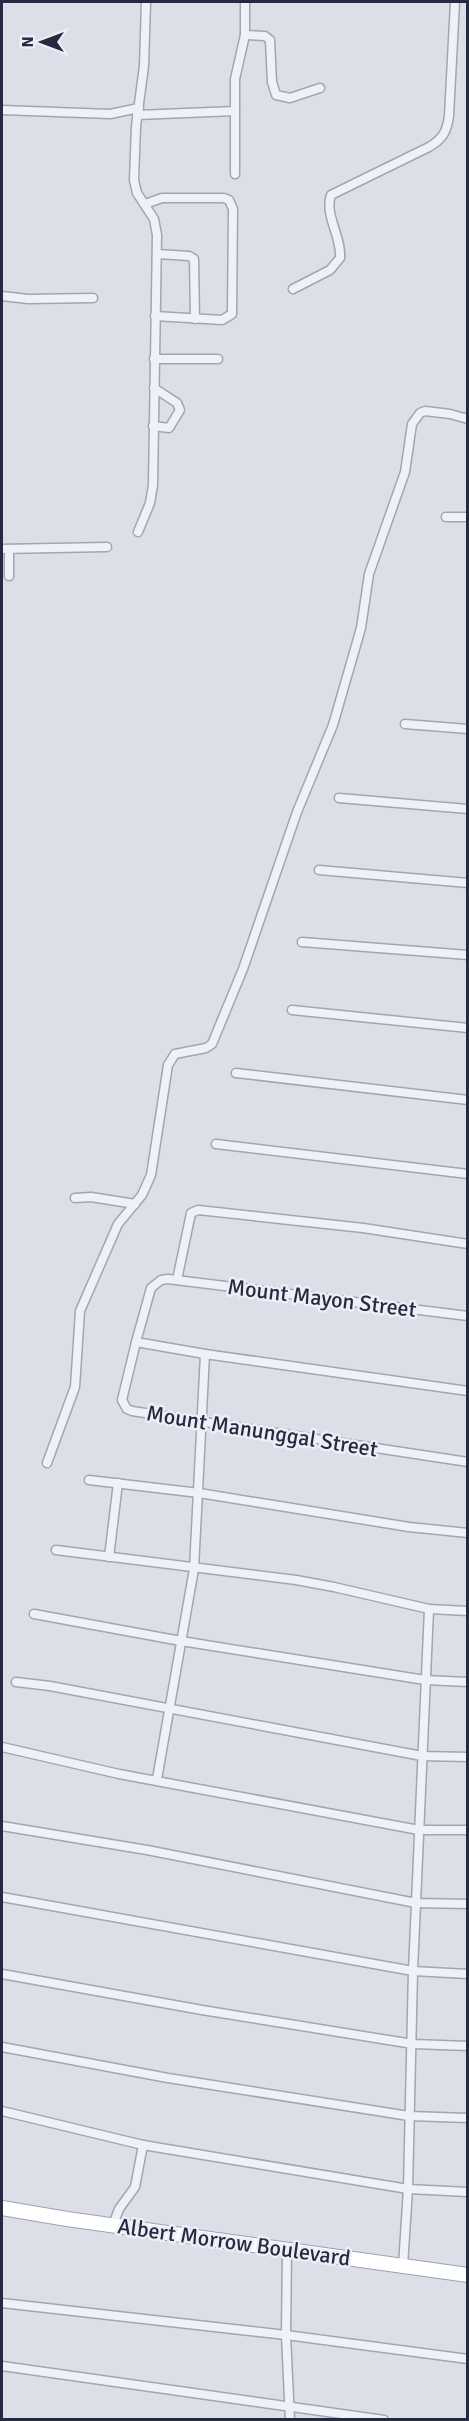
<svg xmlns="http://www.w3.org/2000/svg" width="469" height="2421" font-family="Signika,sans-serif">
<rect width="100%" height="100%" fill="#dddfe8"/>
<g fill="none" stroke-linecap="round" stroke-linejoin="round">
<!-- minor casing -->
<g stroke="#a2a5b2" stroke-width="11">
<g id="minor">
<path d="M 245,35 L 265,36 L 270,40 L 272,82 L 276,95 L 290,98 L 320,88"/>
<path d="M 2,110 L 110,114 L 139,108"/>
<path d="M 137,115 L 235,111"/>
<path d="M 235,174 L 235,79 L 245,35 L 245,2"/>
<path d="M 145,204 L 162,198 L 224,198 L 229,200 L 233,209 L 232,314 L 222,320 L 155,316"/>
<path d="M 157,254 L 189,256 L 194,259 L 195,319"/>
<path d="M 293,289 L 330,270 L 340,258 C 342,237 324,215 331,195 L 429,147 C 443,139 447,131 449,116 L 455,2"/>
<path d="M 2,296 L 28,299 L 93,298"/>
<path d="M 154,359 L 218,359"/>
<path d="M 153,426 L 169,428 L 180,410 L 177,403 L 154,388"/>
<path d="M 446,517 L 468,517"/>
<path d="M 138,532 L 150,503 L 153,485 L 157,235 L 154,219 L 137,193 L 134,180 L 136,126 L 144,66 L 146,2"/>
<path d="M 2,549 L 107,547"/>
<path d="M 9,576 L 9,549"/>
<path d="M 405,724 L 468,729"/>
<path d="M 339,798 L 468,809"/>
<path d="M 319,870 L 468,883"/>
<path d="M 302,942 L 468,955"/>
<path d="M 292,1010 L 468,1028"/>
<path d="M 236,1073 L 468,1100"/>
<path d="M 216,1144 L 468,1174"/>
<path d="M 75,1198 L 91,1197 L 135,1204"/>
<path d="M 177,1280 L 191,1213 L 198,1210 L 363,1228 L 468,1244"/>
<path d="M 468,1316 L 168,1279 L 161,1280 L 151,1288 L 136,1342 L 205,1354 L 468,1391"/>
<path d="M 136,1342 L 122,1400 L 127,1409 L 132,1411 L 468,1462"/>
<path d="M 47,1463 L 75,1387 L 80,1311 L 118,1224 L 142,1195 L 151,1175 L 168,1065 L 175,1054 L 206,1048 L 212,1044 L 243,969 L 297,812 L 333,725 L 361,628 L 369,574 L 405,472 L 412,424 L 420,413 L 425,411 L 450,414 L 468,419"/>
<path d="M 89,1480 L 199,1493 L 409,1527 L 468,1533"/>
<path d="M 56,1550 L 296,1580 L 334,1587 L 429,1609 L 468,1611"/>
<path d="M 109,1557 L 118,1483"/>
<path d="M 34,1614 L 181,1641 L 425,1680 L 468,1682"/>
<path d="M 16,1682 L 50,1686 L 422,1756 L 468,1757"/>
<path d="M 2,1747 L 119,1774 L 419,1830 L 468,1830"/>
<path d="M 157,1779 L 194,1569 L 205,1354"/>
<path d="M 2,1826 L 147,1850 L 416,1903 L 468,1904"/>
<path d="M 2,1897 L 413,1971 L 468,1974"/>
<path d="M 2,1974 L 202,2010 L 413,2044 L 468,2046"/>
<path d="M 2,2047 L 168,2078 L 409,2116 L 468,2118"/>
<path d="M 2,2111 L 143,2145 L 408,2189 L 468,2192"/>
<path d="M 113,2225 L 119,2209 L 135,2187 L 143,2145"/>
<path d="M 287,2250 L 286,2335 L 290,2420"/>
<path d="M 403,2266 L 408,2189 L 413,1971 L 429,1609"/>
<path d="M 2,2303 L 286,2335 L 468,2359"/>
<path d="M 2,2366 L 384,2420"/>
</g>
</g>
<!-- primary casing -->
<g stroke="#9ba1b5" stroke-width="16">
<path id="primary" d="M 2,2208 L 67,2219 L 468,2275"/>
</g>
<!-- minor -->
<use href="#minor" stroke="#f0f1f6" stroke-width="8"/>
<!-- primary -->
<use href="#primary" stroke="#fff" stroke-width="14"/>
</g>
<g text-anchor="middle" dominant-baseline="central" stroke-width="5" stroke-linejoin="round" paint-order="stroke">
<!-- street labels -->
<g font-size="22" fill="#252a40" stroke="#eceff6">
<text transform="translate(322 1298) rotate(7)">Mount Mayon Street</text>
<text transform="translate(262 1431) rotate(9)">Mount Manunggal Street</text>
<text transform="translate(234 2242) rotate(8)">Albert Morrow Boulevard</text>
</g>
</g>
<!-- border -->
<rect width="469" height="2421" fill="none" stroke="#252a40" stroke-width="6"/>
<!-- north arrow -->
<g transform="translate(42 42) rotate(270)" stroke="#eceff6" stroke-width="4.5" paint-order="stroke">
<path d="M0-4.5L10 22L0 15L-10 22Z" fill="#252a40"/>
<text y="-9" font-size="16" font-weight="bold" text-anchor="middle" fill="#252a40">N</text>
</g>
</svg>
